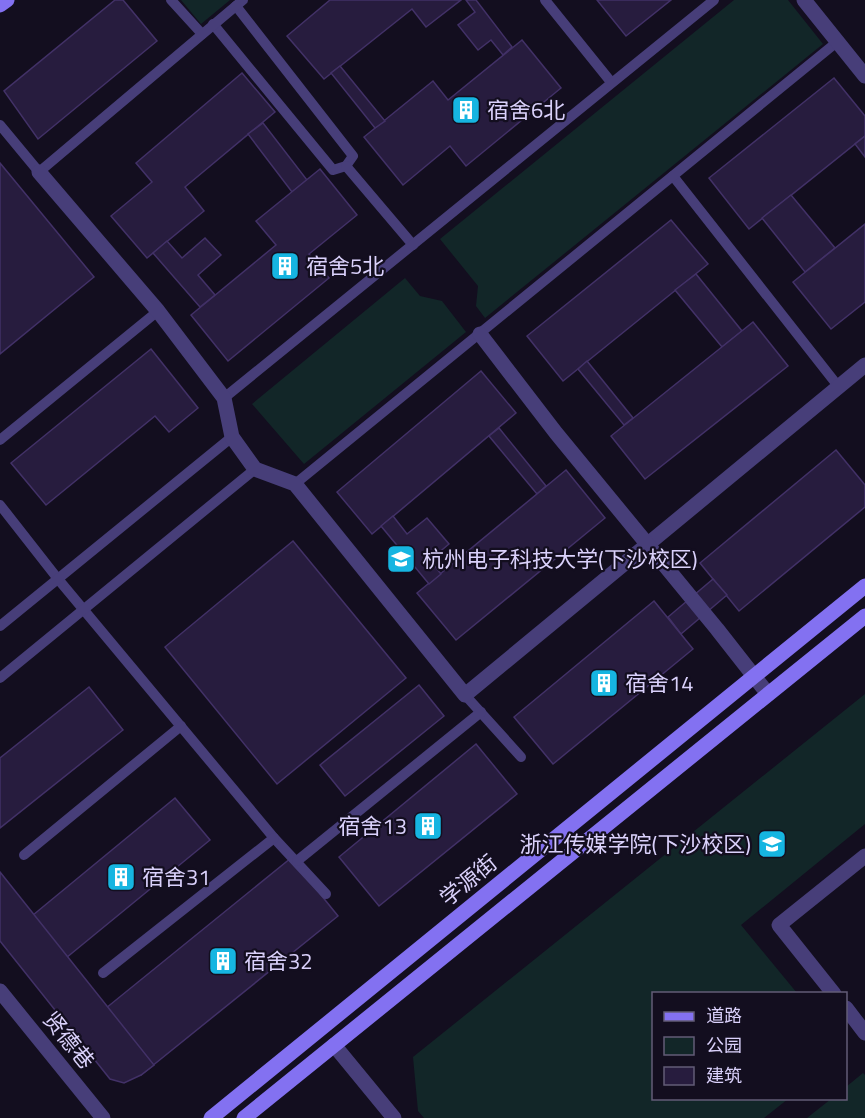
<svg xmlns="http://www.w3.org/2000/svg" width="865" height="1118" font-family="'Titillium Web','Noto Sans SC',sans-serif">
<rect width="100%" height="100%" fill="#130e1f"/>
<!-- green -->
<g fill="#122628">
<path d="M 181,0 L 230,0 L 201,24 Z"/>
<path d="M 734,0 L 788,0 L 823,44 L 485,318 L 476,306 L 478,286 L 440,239 Z"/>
<path d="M 405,278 L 420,296 L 442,301 L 466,332 L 304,464 L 252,404 Z"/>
<path d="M 865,694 L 865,824 L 741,925 L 797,993 L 654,994 L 654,1098 L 788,1099 L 764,1118 L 424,1118 L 418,1111 L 413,1057 Z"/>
<path d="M 863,1073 L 865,1075 L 865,1118 L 807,1118 L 831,1099 L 846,1098 L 846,1087 Z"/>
</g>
<!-- building -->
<g fill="#271c3e" stroke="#423167" stroke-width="1.5">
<path d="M 115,0 L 123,0 L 157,41 L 38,139 L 4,91 Z"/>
<path d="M 330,0 L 461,0 L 426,27 L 412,9 L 324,79 L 287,36 Z"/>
<path d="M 466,0 L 476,0 L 512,47 L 503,55 L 491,40 L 478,50 L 458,25 L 475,12 Z"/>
<path d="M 597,0 L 671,0 L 626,36 Z"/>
<path d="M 522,40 L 561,88 L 466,166 L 450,146 L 403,185 L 364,137 L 433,81 L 448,100 Z"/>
<path d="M 340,66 L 385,121 L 375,128 L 331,73 Z"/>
<path d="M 242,73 L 275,112 L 185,187 L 204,211 L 147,258 L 111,216 L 152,182 L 136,163 Z"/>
<path d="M 834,78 L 865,116 L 865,136 L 749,229 L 709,178 Z"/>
<path d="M 263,123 L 307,180 L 292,192 L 248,134 Z"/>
<path d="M 865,136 L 865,157 L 855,144 Z"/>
<path d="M 0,163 L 94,277 L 0,354 Z"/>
<path d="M 320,169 L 357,215 L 309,254 L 329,278 L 228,361 L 191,315 L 276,245 L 256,221 Z"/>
<path d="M 791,195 L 835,248 L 805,272 L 762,218 Z"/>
<path d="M 671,220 L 708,264 L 563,381 L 527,336 Z"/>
<path d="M 865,224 L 865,302 L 831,329 L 793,282 Z"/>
<path d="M 205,238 L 221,255 L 198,275 L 215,295 L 200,307 L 153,253 L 167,241 L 182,258 Z"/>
<path d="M 696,274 L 742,331 L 722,347 L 675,290 Z"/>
<path d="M 753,322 L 788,366 L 645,479 L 611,436 Z"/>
<path d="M 151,349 L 198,408 L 169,432 L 155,416 L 46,505 L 11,463 Z"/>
<path d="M 587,361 L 633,418 L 624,425 L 578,369 Z"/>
<path d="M 481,371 L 516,413 L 372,534 L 337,492 Z"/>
<path d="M 499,428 L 546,486 L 537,494 L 489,436 Z"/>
<path d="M 836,450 L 865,485 L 865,507 L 739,611 L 700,563 Z"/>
<path d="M 566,470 L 605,518 L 456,640 L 417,593 Z"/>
<path d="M 393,516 L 407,534 L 427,518 L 449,544 L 430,560 L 441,574 L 429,584 L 381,526 Z"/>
<path d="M 293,541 L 406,678 L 277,784 L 165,647 Z"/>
<path d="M 713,579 L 727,595 L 681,634 L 668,617 Z"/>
<path d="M 654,601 L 693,649 L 553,764 L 514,717 Z"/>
<path d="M 419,685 L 444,716 L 345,796 L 320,765 Z"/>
<path d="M 89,687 L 123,730 L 0,828 L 0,758 Z"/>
<path d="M 476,744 L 517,794 L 379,906 L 339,857 Z"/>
<path d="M 175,798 L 210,840 L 44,976 L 10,934 Z"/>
<path d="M 291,858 L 338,916 L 141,1075 L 95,1017 Z"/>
<path d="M 0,872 L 154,1065 L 141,1075 L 124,1083 L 110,1079 L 0,941 Z"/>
</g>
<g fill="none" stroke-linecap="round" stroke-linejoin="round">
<!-- lane -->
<g stroke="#473e79" stroke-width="10">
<path d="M 171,0 L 202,34"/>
<path d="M 545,0 L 611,82"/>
<path d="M 213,24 L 333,170 L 346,166 L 353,156 L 236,6"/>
<path d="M 0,125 L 39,172 L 243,0"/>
<path d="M 346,166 L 413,245"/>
<path d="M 673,176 L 838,386"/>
<path d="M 224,398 L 714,0"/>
<path d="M 0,440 L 158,311"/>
<path d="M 295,484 L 837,42"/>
<path d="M 0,505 L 58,579 L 274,838 L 326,894"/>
<path d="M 0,626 L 232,437"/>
<path d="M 0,678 L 255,469"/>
<path d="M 465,695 L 521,757"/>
<path d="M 24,855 L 181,726"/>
<path d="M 297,861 L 481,712"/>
<path d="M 103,973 L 274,838"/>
</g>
<!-- street -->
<g stroke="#473e79" stroke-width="15">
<path d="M 804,0 L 865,76"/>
<path d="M 39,172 L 158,311 L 224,398 L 232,437 L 255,469 L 295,484 L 465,695 L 865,365"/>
<path d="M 480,334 L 556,433 L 717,629 L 768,694"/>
<path d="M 0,991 L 103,1118"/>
<path d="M 834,994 L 779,925 L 865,856"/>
<path d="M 846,1008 L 865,1033"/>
<path d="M 334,1045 L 394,1118"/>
</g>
<!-- secondary -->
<g stroke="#8371f1" stroke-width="15">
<path d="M 0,5 L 7,0"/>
<path d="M 211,1118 L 865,586"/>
<path d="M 244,1118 L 865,616"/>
</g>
</g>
<!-- icons -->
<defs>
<g id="building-square" transform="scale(1.5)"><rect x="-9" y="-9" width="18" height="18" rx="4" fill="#16b5e1" stroke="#130e1f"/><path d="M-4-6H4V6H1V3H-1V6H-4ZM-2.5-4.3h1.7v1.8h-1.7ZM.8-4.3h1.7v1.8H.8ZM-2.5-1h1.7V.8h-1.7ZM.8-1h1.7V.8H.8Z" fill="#fff"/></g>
<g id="university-square" transform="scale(1.5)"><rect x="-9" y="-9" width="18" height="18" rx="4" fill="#16b5e1" stroke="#130e1f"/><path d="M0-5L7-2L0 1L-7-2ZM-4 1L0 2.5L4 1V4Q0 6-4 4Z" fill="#fff"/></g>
</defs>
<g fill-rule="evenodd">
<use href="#building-square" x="466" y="110"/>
<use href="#building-square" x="285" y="266"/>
<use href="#university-square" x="401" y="559"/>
<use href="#building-square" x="604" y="683"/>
<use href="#building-square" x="428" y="826"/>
<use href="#university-square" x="772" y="844"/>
<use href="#building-square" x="121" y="877"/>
<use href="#building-square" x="223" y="961"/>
</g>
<g text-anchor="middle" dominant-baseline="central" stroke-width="4.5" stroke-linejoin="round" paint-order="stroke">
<!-- poi labels -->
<g font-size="22" fill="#dad1fb" stroke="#130e1f" text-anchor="start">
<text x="487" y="110">宿舍6北</text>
<text x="306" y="266">宿舍5北</text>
<text x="422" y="559">杭州电子科技大学(下沙校区)</text>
<text x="625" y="683">宿舍14</text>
<text x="407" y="826" text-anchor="end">宿舍13</text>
<text x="751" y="844" text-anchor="end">浙江传媒学院(下沙校区)</text>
<text x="142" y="877">宿舍31</text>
<text x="244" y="961">宿舍32</text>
</g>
<!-- street labels -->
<g font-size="22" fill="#dad1fb" stroke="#130e1f">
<text transform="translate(468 880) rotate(-39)">学源街</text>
<text transform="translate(69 1040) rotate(51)">贤德巷</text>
</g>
</g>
<!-- legend -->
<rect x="652" y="992" width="195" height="108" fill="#130e1f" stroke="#635c77" stroke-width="1.5"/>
<rect x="664" y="1012" width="30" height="9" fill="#8371f1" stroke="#635c77" stroke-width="1.5"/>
<text x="706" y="1022" font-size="18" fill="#dad1fb">道路</text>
<rect x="664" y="1037" width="30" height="18" fill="#122628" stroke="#635c77" stroke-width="1.5"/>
<text x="706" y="1052" font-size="18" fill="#dad1fb">公园</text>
<rect x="664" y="1067" width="30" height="18" fill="#271c3e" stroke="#635c77" stroke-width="1.5"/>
<text x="706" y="1082" font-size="18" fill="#dad1fb">建筑</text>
</svg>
